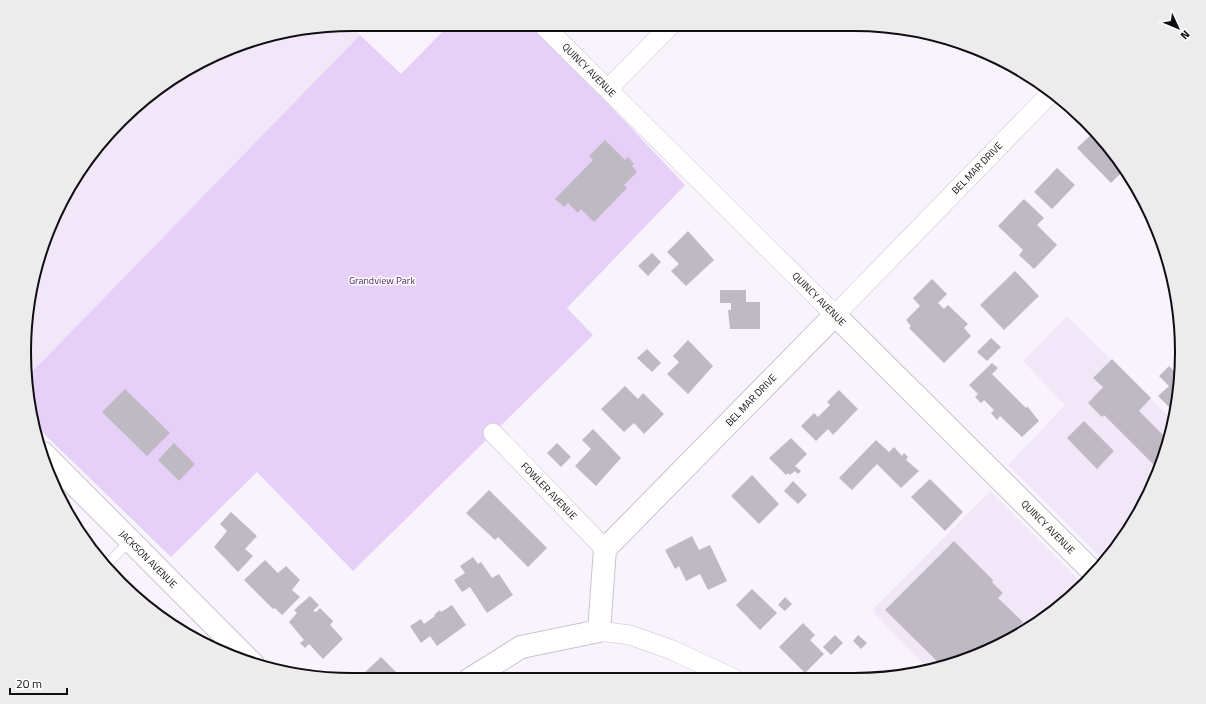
<svg xmlns="http://www.w3.org/2000/svg" width="1206" height="704" font-family="'Titillium Web',sans-serif">
<rect width="100%" height="100%" fill="#f8f3fd"/>
<!-- built -->
<g fill="#f1e7f9">
<path d="M 350,24 L 360,35 L 26,378 L 25,373 L 35,267 L 79,170 L 153,92 L 247,41 Z"/>
<path d="M 1067,316 L 1174,422 L 1157,477 L 1127,534 L 1105,561 L 1008,465 L 1065,405 L 1023,361 Z"/>
<path d="M 990,491 L 1084,585 L 1018,636 L 959,663 L 929,669 L 874,613 L 876,611 L 873,609 Z"/>
</g>
<!-- green -->
<path fill="#e6d0f8" d="M 450,24 L 533,24 L 685,185 L 567,308 L 593,335 L 353,571 L 257,472 L 171,557 L 37,427 L 26,378 L 360,35 L 401,74 Z"/>
<!-- building -->
<g fill="#bfb9c3">
<path d="M 1095,131 L 1126,168 L 1111,183 L 1077,148 Z"/>
<path d="M 605,140 L 625,160 L 628,157 L 634,164 L 632,166 L 637,172 L 624,185 L 627,188 L 594,222 L 581,209 L 578,213 L 568,203 L 564,207 L 555,199 L 593,160 L 589,156 Z"/>
<path d="M 1057,168 L 1075,185 L 1052,209 L 1034,192 Z"/>
<path d="M 1024,199 L 1044,218 L 1037,225 L 1057,245 L 1034,269 L 1019,255 L 1023,250 L 998,226 Z"/>
<path d="M 688,231 L 714,260 L 686,286 L 671,271 L 679,264 L 667,252 Z"/>
<path d="M 652,253 L 661,262 L 648,276 L 638,266 Z"/>
<path d="M 1015,271 L 1039,296 L 1004,330 L 980,305 Z"/>
<path d="M 932,279 L 947,294 L 938,303 L 944,309 L 948,305 L 968,324 L 964,328 L 971,336 L 944,363 L 909,328 L 911,326 L 906,320 L 920,306 L 913,298 Z"/>
<path d="M 720,290 L 746,290 L 746,302 L 760,302 L 760,329 L 730,329 L 728,310 L 731,310 L 731,303 L 720,303 Z"/>
<path d="M 991,338 L 1001,347 L 987,361 L 977,352 Z"/>
<path d="M 688,340 L 713,366 L 688,394 L 667,374 L 679,362 L 673,356 Z"/>
<path d="M 647,349 L 661,363 L 652,372 L 637,358 Z"/>
<path d="M 1112,359 L 1151,398 L 1139,411 L 1168,440 L 1159,470 L 1104,415 L 1102,417 L 1088,403 L 1103,387 L 1093,378 Z"/>
<path d="M 992,363 L 998,368 L 992,374 L 1026,408 L 1027,406 L 1039,421 L 1022,437 L 1000,416 L 997,420 L 991,413 L 994,410 L 984,400 L 981,403 L 975,397 L 978,394 L 969,385 Z"/>
<path d="M 1169,366 L 1180,377 L 1176,414 L 1158,396 L 1169,386 L 1159,376 Z"/>
<path d="M 625,386 L 638,399 L 643,393 L 664,414 L 644,434 L 634,423 L 624,432 L 601,409 Z"/>
<path d="M 125,389 L 170,433 L 147,456 L 102,412 Z"/>
<path d="M 839,390 L 858,409 L 833,435 L 828,429 L 816,441 L 801,426 L 814,413 L 818,417 L 830,405 L 827,402 Z"/>
<path d="M 1084,421 L 1114,451 L 1097,469 L 1067,438 Z"/>
<path d="M 593,429 L 621,458 L 596,486 L 575,466 L 591,449 L 582,440 Z"/>
<path d="M 791,438 L 807,454 L 795,466 L 801,471 L 798,474 L 795,471 L 790,475 L 788,473 L 786,475 L 769,458 Z"/>
<path d="M 876,440 L 889,452 L 894,447 L 902,456 L 904,453 L 908,457 L 906,460 L 919,471 L 901,488 L 877,464 L 852,490 L 839,478 Z"/>
<path d="M 174,443 L 195,464 L 179,481 L 158,460 Z"/>
<path d="M 557,443 L 571,457 L 561,467 L 547,453 Z"/>
<path d="M 752,475 L 779,504 L 759,524 L 731,496 Z"/>
<path d="M 930,479 L 963,512 L 945,531 L 911,497 Z"/>
<path d="M 793,481 L 807,495 L 798,504 L 784,491 Z"/>
<path d="M 489,490 L 547,548 L 528,567 L 498,537 L 495,540 L 466,513 Z"/>
<path d="M 231,512 L 257,536 L 245,549 L 253,556 L 238,572 L 214,547 L 227,531 L 220,524 Z"/>
<path d="M 692,536 L 699,550 L 710,545 L 727,581 L 708,590 L 700,574 L 686,581 L 679,566 L 675,569 L 665,550 Z"/>
<path d="M 954,541 L 993,580 L 992,582 L 1003,593 L 998,598 L 1023,622 L 1001,644 L 959,663 L 942,666 L 885,610 Z"/>
<path d="M 473,557 L 478,564 L 481,562 L 492,578 L 499,574 L 513,595 L 487,613 L 470,587 L 462,592 L 454,580 L 465,573 L 460,566 Z"/>
<path d="M 265,560 L 278,573 L 286,566 L 300,580 L 292,590 L 300,597 L 282,615 L 275,608 L 273,609 L 244,580 Z"/>
<path d="M 752,589 L 777,613 L 760,630 L 736,605 Z"/>
<path d="M 310,596 L 319,605 L 313,611 L 316,612 L 320,608 L 333,621 L 330,625 L 343,639 L 323,659 L 309,644 L 305,648 L 300,643 L 304,640 L 289,622 L 297,613 L 294,610 Z"/>
<path d="M 785,597 L 792,604 L 785,611 L 778,605 Z"/>
<path d="M 452,605 L 466,625 L 437,646 L 430,636 L 421,643 L 410,626 L 421,619 L 424,624 L 435,616 L 434,615 L 440,610 L 441,612 Z"/>
<path d="M 803,623 L 815,635 L 810,640 L 824,654 L 805,673 L 779,647 Z"/>
<path d="M 835,635 L 843,643 L 831,655 L 823,647 Z"/>
<path d="M 858,635 L 867,643 L 861,649 L 853,641 Z"/>
<path d="M 381,657 L 401,677 L 398,679 L 358,679 Z"/>
<path d="M 852,673 L 858,679 L 838,679 L 842,675 L 846,679 Z"/>
</g>
<g fill="none" stroke-linecap="round" stroke-linejoin="round">
<!-- service casing -->
<g stroke="#c9c4ce" stroke-width="10">
<path id="service" d="M 106,565 L 130,541"/>
</g>
<!-- minor casing -->
<g stroke="#c9c4ce" stroke-width="20">
<g id="minor">
<path d="M 542,24 L 835,315 L 1052,92"/>
<path d="M 608,89 L 672,24"/>
<path d="M 493,433 L 605,549"/>
<path d="M 599,631 L 630,635 L 672,650 L 735,679"/>
</g>
</g>
<!-- tertiary casing -->
<g stroke="#c9c4ce" stroke-width="24">
<g id="tertiary">
<path d="M 43,453 L 253,664"/>
<path d="M 470,679 L 521,647 L 599,631 L 605,549 L 835,315 L 1094,573"/>
</g>
</g>
<!-- service -->
<use href="#service" stroke="#fff" stroke-width="9"/>
<!-- minor -->
<use href="#minor" stroke="#fff" stroke-width="19"/>
<!-- tertiary -->
<use href="#tertiary" stroke="#fff" stroke-width="22"/>
</g>
<g text-anchor="middle" dominant-baseline="central" stroke-width="3" stroke-linejoin="round" paint-order="stroke">
<!-- street labels -->
<g font-size="10" fill="#100e12" stroke="#fff">
<text transform="translate(589 70) rotate(45)">QUINCY AVENUE</text>
<text transform="translate(977 168) rotate(-46)">BEL MAR DRIVE</text>
<text transform="translate(819 299) rotate(45)">QUINCY AVENUE</text>
<text transform="translate(751 400) rotate(-46)">BEL MAR DRIVE</text>
<text transform="translate(549 491) rotate(46)">FOWLER AVENUE</text>
<text transform="translate(1048 527) rotate(45)">QUINCY AVENUE</text>
<text transform="translate(148 559) rotate(45)">JACKSON AVENUE</text>
</g>
<!-- park labels -->
<g font-size="10" fill="#491e63" stroke="#fff">
<text x="382" y="280">Grandview Park</text>
</g>
</g>
<!-- crop -->
<path d="M0 0H1206V704H0ZM352 31H854A321 321 0 0 1 1175 352V352A321 321 0 0 1 854 673H352A321 321 0 0 1 31 352V352A321 321 0 0 1 352 31Z" fill="#ececec" fill-rule="evenodd"/>
<path fill="none" stroke="#100e12" stroke-width="2" d="M352 31H854A321 321 0 0 1 1175 352V352A321 321 0 0 1 854 673H352A321 321 0 0 1 31 352V352A321 321 0 0 1 352 31Z"/>
<!-- north arrow -->
<g transform="translate(1178 28) rotate(134)" stroke="#ffffff" stroke-width="3" paint-order="stroke">
<path d="M0-3L7 15L0 10L-7 15Z" fill="#100e12"/>
<text y="-6" font-size="11" font-weight="bold" text-anchor="middle" fill="#100e12">N</text>
</g>
<!-- scale -->
<path d="M10 688v6h57v-6" fill="none" stroke="#100e12" stroke-width="2"/>
<text x="16" y="688" font-size="12" fill="#100e12" stroke="#ffffff" stroke-width="3" paint-order="stroke">20 m</text>
</svg>
